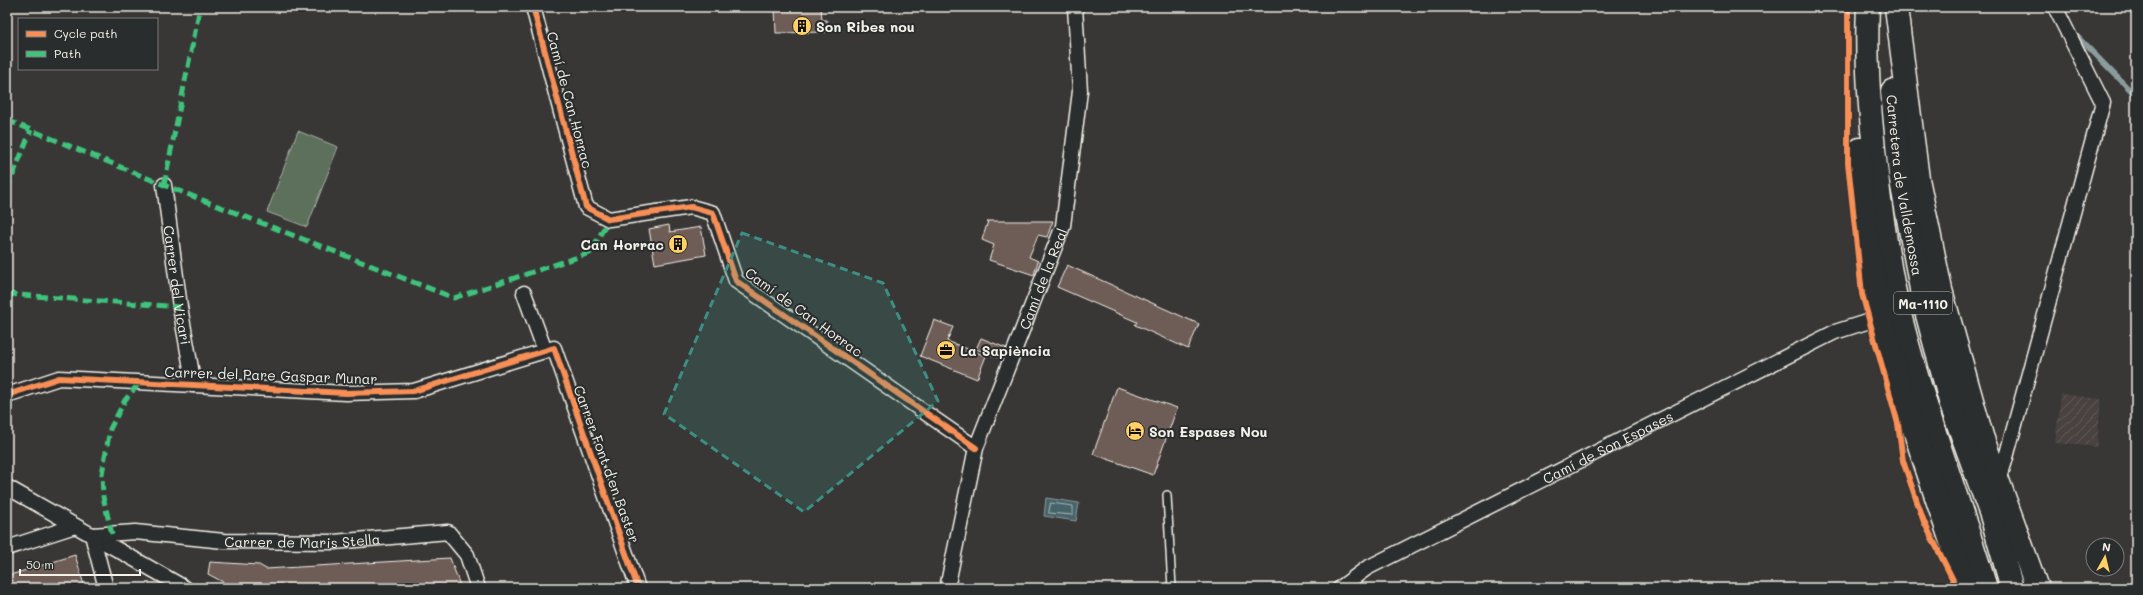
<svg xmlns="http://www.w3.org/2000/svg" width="2143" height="595" font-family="Mali,sans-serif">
<defs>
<pattern id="industrial-furrows" width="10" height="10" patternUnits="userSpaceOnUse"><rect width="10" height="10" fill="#484240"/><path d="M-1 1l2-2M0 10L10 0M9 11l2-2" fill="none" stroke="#635e5c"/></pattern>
</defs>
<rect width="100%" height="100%" fill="#383736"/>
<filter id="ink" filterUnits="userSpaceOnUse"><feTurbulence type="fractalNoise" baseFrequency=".025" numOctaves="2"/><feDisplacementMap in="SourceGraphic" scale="8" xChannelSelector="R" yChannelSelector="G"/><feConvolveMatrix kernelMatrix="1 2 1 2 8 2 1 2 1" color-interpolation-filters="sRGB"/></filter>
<g filter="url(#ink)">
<!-- industrial -->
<path fill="url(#industrial-furrows)" d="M 2061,394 L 2101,399 L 2097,447 L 2055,443 Z"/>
<!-- grass -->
<path fill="#5c705b" stroke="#a8b0a2" d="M 298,131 L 338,147 L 307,227 L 267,212 Z"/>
<!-- water -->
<path fill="#47636b" stroke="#8c9c9d" d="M 1046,498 L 1079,503 L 1076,521 L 1044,516 Z"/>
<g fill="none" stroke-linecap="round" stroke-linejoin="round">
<!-- shore -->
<path stroke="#afb8b6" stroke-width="1" d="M 1051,503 L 1073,506 L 1073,515 L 1049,513 Z"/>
<!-- stream -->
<path stroke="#8c9c9d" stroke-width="5" d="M 2075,34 L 2136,96"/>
</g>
<!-- building -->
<g fill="#6e5d57" stroke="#f4f1e8">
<path d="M 821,7 L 822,20 L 827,20 L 827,32 L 776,33 L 775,8 Z"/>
<path d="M 988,221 L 1053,221 L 1047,237 L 1038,235 L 1029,257 L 1038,261 L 1034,275 L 989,260 L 994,245 L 982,240 Z"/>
<path d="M 669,225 L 670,232 L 701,227 L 706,255 L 655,264 L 649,229 Z"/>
<path d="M 1067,265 L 1199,324 L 1188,349 L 1135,325 L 1137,322 L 1057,287 Z"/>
<path d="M 934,320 L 953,327 L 947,341 L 986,356 L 977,379 L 920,356 Z"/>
<path d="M 981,338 L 1006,348 L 1002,359 L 976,349 Z"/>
<path d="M 1117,387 L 1177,408 L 1153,475 L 1093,454 Z"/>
<path d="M 75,555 L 84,585 L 74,588 L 7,588 L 7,576 Z"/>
<path d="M 450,558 L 461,588 L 234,588 L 208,574 L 210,562 L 259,565 L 266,569 Z"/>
</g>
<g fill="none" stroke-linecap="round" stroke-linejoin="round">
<!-- service casing -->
<g stroke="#f4f1e8" stroke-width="10">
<path id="service" d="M 1167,495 L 1172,588"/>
</g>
<!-- minor casing -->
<g stroke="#f4f1e8" stroke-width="17">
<g id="minor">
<path d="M 533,7 L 586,207 L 609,219 L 691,207 L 713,213 L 736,281 L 976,448"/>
<path id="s1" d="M 164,185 L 180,307 L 194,385"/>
<path d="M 524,293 L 545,351"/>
<path d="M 7,395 L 59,378 L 346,393 L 414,391 L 554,348 L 638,588"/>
<path d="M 1999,480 L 2005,461 L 2103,103 L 2055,7"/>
<path d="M 7,487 L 185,588"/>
<path id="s2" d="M 92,535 L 135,532 L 224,541 L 334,542 L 448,532 L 467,555 L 478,588"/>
<path d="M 92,535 L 106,588"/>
<path d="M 7,548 L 75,526"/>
<path id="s3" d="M 947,588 L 976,448 L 1063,226 L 1080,91 L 1075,7"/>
<path id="s4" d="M 1340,588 L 1367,568 L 1835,332 L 1882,317"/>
</g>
</g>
<!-- primary casing -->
<g stroke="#f4f1e8" stroke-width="25">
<g id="primary">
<path d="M 1868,7 C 1865,72 1872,136 1880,200 C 1886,241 1891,283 1902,322 C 1925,412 1959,499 1986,588"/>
<path d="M 1896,7 L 1918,179 L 1941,290 L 1982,436 L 2037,588"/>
<path id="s5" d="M 1892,91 L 1900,175 L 1923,300 L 1951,405 L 1991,515 L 2012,588"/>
<path d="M 1860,149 C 1859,168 1862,187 1864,206 C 1875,338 1927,463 1966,588"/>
</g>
</g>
<!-- service -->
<use href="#service" stroke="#2a2d2e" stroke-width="7"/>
<!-- minor -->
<use href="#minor" stroke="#2a2d2e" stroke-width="14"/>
<!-- primary -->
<use href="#primary" stroke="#2a2d2e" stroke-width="22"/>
<!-- quiet -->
<g stroke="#40c37c" stroke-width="5" stroke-dasharray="10 5" stroke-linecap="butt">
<path d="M 7,120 L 164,185 L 454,298 L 590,253 L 609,219"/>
<path d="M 164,185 L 200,7"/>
<path d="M 7,190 L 31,130"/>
<path d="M 7,294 L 180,307"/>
<path d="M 112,534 L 103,497 L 102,474 L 110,429 L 125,400 L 140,382"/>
</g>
<!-- cycleway casing -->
<g stroke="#2a2d2e" stroke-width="8">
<g id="cycleway">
<path d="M 533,7 L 586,207 L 609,219 L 691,207 L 713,213 L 736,281 L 976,448"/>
<path d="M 1848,7 L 1848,163 L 1862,294 L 1898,424 L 1903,461 L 1924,522 L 1957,588"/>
<path d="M 7,395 L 59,378 L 346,393 L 414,391 L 554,348 L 638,588"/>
</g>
</g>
<!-- cycleway -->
<use href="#cycleway" stroke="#f78f57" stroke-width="6"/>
</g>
</g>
<!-- marked area -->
<path fill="#3d8f86" fill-opacity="0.2" stroke="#3d8f86" stroke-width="3" stroke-dasharray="8 5" stroke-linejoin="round" d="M 742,233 L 883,283 L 938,401 L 804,512 L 664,414 Z"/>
<!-- icons -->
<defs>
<g id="building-disc" transform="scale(1)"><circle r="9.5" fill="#ffd166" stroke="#2a2d2e"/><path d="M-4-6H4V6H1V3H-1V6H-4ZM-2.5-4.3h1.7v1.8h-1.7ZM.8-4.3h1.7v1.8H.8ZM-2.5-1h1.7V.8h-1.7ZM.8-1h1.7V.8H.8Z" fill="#111"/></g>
<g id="office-disc" transform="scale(1)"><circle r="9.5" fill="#ffd166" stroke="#2a2d2e"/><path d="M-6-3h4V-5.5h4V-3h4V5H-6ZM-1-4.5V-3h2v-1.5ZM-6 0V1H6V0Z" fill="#111"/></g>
<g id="hotel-disc" transform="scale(1)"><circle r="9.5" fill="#ffd166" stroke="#2a2d2e"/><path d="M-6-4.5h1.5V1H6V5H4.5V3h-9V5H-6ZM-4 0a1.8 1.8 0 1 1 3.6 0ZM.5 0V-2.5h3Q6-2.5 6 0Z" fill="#111"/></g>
</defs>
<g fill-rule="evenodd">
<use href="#building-disc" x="802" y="26"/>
<use href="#building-disc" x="678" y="244"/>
<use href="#office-disc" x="946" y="350"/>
<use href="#hotel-disc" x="1135" y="431"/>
</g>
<g text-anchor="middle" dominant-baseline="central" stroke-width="4" stroke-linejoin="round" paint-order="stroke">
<!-- shield labels -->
<rect fill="#2a2d2e" stroke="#b7b6b0" stroke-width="1" x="1894" y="292" width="58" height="22" rx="3"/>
<g font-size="13" font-weight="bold" fill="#f4f1e8">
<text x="1923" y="303">Ma-1110</text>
</g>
<!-- poi labels -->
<g font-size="14" font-weight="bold" fill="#f4f1e8" stroke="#2a2d2e" text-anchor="start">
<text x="816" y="26">Son Ribes nou</text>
<text x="664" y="244" text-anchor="end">Can Horrac</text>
<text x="960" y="350">La Sapiència</text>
<text x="1149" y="431">Son Espases Nou</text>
</g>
<!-- street labels -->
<g font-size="14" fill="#f4f1e8" stroke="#2a2d2e">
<text transform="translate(570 100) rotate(75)">Camí de Can Horrac</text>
<text stroke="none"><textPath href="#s5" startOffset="95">Carretera de Valldemossa</textPath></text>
<text stroke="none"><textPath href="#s3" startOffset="325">Camí de la Real</textPath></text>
<text stroke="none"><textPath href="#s1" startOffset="101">Carrer del Vicari</textPath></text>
<text transform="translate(804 312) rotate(36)">Camí de Can Horrac</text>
<text transform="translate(271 375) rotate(2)">Carrer del Pare Gaspar Munar</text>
<text stroke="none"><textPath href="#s4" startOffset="303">Camí de Son Espases</textPath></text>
<text transform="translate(607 464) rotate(70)">Carrer Font d'en Baster</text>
<text stroke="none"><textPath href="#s2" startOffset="211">Carrer de Maris Stella</textPath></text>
</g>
</g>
<!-- margin -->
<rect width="2143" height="595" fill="none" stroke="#2a2d2e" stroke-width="24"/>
<rect x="12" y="12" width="2119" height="571" fill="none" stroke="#f4f1e8" stroke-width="1.5" filter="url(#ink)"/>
<!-- legend -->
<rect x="18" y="18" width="140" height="52" fill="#2a2d2e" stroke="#7b7b78"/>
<rect x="26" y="31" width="20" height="6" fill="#f78f57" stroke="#7b7b78"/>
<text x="54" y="38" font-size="12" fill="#f4f1e8">Cycle path</text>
<rect x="26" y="51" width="20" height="6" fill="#40c37c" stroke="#7b7b78"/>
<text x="54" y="58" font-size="12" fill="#f4f1e8">Path</text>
<!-- north arrow -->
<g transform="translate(2105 557) rotate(8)"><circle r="19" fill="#2a2d2e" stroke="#7b7b78"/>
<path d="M0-3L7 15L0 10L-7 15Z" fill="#ffd166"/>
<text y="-6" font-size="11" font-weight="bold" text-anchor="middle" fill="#f4f1e8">N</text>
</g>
<!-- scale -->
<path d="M20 569v6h120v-6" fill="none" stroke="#f4f1e8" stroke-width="2"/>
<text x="26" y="569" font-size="12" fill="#f4f1e8" stroke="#2a2d2e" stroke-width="3" paint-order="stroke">50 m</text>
</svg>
